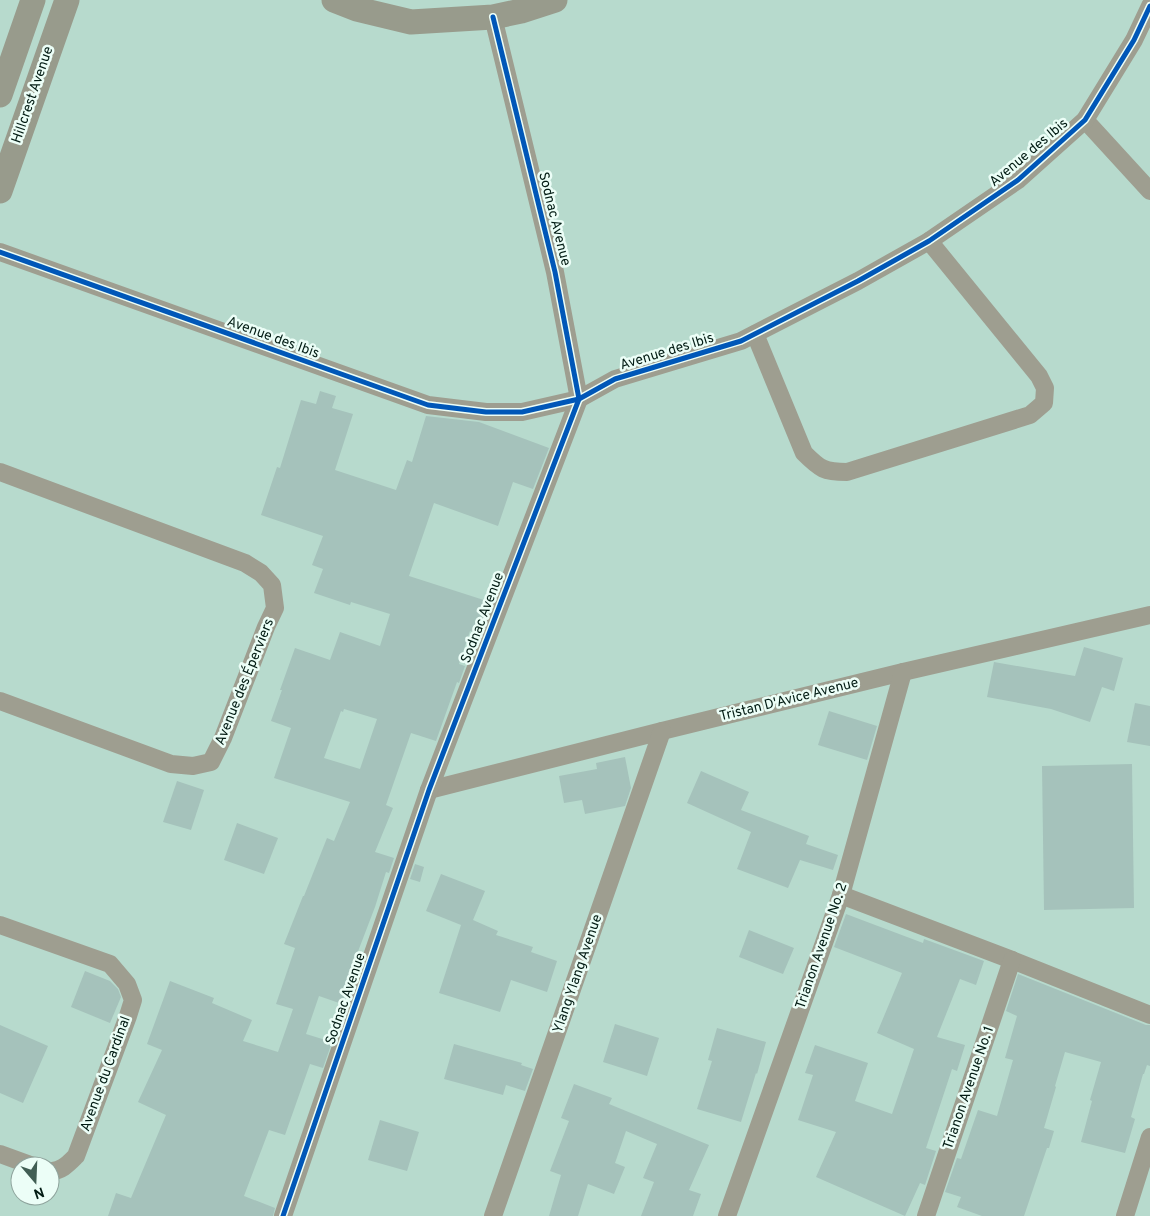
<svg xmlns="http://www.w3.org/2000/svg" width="1150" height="1216" font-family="Overpass,sans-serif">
<rect width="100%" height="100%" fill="#b7dacd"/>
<!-- building -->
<g fill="#a5c2bb" fill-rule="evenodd">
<path d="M 320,391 L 336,396 L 332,408 L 353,414 L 335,470 L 396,490 L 407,460 L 412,462 L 426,416 L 479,422 L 549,448 L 533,489 L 513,482 L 498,526 L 434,503 L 409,576 L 490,602 L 478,633 L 470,631 L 459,664 L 465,666 L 459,683 L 457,682 L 436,741 L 411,733 L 386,805 L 393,808 L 375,852 L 394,858 L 389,873 L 386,872 L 375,907 L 349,975 L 351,976 L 342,1004 L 319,996 L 306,1034 L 332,1042 L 323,1068 L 310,1064 L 285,1135 L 269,1130 L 244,1196 L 275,1208 L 273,1216 L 108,1216 L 116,1193 L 131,1198 L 166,1115 L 138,1102 L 162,1050 L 147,1044 L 170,981 L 214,998 L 212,1003 L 252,1020 L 243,1041 L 278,1052 L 293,1009 L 276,1004 L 295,948 L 284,944 L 303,896 L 304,896 L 327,838 L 334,841 L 350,802 L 274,778 L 291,728 L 271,721 L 282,690 L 280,690 L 295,648 L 330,660 L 340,632 L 380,646 L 390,614 L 351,602 L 350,605 L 314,593 L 323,569 L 312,565 L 323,536 L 261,515 L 277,467 L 280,468 L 301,400 L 316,404 ZM 344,709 L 377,719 L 360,769 L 324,758 L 341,711 L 343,712 Z"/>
<path d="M 1084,647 L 1123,658 L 1114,691 L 1102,687 L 1090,722 L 1051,709 L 987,697 L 994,662 L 1075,676 Z"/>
<path d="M 1135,703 L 1150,706 L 1150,746 L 1127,742 Z"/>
<path d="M 829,711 L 877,726 L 867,760 L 818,745 Z"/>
<path d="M 625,757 L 631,788 L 625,806 L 585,814 L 582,800 L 564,803 L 559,776 L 597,769 L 596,763 Z"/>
<path d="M 1132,764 L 1134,908 L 1044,910 L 1042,766 Z"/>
<path d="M 701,771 L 749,792 L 741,810 L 809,836 L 806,844 L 838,855 L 833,870 L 800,860 L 788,888 L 737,869 L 751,832 L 687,803 Z"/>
<path d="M 177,781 L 204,790 L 191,830 L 163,822 Z"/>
<path d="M 237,823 L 278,838 L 264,874 L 224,860 Z"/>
<path d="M 415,864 L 424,867 L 420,882 L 410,879 Z"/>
<path d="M 441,874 L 485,891 L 473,920 L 498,931 L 496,935 L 533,947 L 531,952 L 557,961 L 547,992 L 511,980 L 500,1012 L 439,993 L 461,925 L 426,911 Z"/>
<path d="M 846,914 L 923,943 L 924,939 L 984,961 L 976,985 L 960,979 L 937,1037 L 965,1045 L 957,1071 L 952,1069 L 926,1148 L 936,1151 L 925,1185 L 920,1183 L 905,1216 L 816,1177 L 836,1132 L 798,1120 L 813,1075 L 805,1073 L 815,1045 L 868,1063 L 855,1101 L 892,1114 L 914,1049 L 877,1033 L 902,973 L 834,947 Z"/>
<path d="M 749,930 L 794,948 L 783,974 L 739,957 Z"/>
<path d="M 85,971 L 110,981 L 118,989 L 121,997 L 110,1023 L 71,1007 Z"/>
<path d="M 1018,974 L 1146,1025 L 1150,1025 L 1150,1066 L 1147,1065 L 1144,1074 L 1143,1074 L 1131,1117 L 1135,1119 L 1125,1153 L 1081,1142 L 1092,1101 L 1090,1100 L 1101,1062 L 1065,1052 L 1055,1086 L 1056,1087 L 1044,1128 L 1054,1131 L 1049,1148 L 1047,1148 L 1024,1216 L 982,1216 L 957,1207 L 961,1197 L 945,1192 L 957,1158 L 961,1159 L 978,1110 L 997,1116 L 1013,1060 L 1005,1058 L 1017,1016 L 1006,1011 Z"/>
<path d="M 615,1024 L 659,1038 L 647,1076 L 603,1062 Z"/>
<path d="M 0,1025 L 48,1046 L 23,1103 L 0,1093 Z"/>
<path d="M 717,1028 L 766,1042 L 757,1074 L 756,1073 L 741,1122 L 697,1109 L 712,1061 L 708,1060 Z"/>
<path d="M 454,1044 L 522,1063 L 521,1065 L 533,1069 L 525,1091 L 506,1085 L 503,1095 L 444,1079 Z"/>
<path d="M 574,1084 L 612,1098 L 609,1104 L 709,1145 L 689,1190 L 701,1194 L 693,1216 L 641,1216 L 654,1182 L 643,1178 L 657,1144 L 626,1131 L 615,1163 L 625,1167 L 614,1194 L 588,1184 L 578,1216 L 549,1216 L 561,1175 L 550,1171 L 569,1121 L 561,1118 Z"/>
<path d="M 380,1120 L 419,1132 L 407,1171 L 368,1160 Z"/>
</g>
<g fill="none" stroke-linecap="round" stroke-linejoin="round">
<!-- minor -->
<g stroke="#9e9e90" stroke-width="18">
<path d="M 1085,120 L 1150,191"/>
<path d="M 0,252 L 428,405 L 486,412 L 522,412 L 579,399 L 615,379 L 741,341 L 858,281 L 929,241 L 1018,180 L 1085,120 L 1134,40 L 1150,6"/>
<path d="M 755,334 L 804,453 C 820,469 824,472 847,472 L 1030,415 L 1044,403 L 1045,388 L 1039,376 L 929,241"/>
<path d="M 0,472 L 245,563 L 261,573 L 272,585 L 275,608 L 266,627 L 223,738 L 211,762 L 193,766 L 171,764 L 0,701"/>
<path d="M 429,790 L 662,731 L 903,672 L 1150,615"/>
<path d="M 841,895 L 1012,960 L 1150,1015"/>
<path d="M 0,925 L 110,964 L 127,984 L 133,1000 L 128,1016 L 76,1156 C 69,1163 61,1172 50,1171"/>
<path d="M 0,1154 L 33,1166"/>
<path d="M 283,1216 L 429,790 L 579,399 L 555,272 L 493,17"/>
<path d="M 493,1216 L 662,731"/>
<path d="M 727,1216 L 841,895 L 903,672"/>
<path d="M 926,1216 L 1012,960"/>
<path d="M 1125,1216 L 1150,1137"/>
</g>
<!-- secondary -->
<g stroke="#989b8c" stroke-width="25">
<path d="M 334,0 L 357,9 L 411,22 L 493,17 L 521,11 L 555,0"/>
<path d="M 0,95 L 33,0"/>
<path d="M 0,191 L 67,0"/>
</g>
<!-- cycleway casing -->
<g stroke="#ecfef7" stroke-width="8">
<g id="cycleway">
<path d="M 0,252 L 428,405 L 486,412 L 522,412 L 579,399 L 615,379 L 741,341 L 858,281 L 929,241 L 1018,180 L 1085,120 L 1134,40 L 1150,6"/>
<path d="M 283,1216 L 429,790 L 579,399 L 555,272 L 493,17"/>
</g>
</g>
<!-- cycleway -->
<use href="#cycleway" stroke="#0057b8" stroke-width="5"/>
</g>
<g text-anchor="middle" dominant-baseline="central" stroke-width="5" stroke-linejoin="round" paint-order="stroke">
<!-- street labels -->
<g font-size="14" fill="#021b13" stroke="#ecfef7">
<text transform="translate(33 95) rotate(-71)">Hillcrest Avenue</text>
<text transform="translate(1029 153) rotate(-40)">Avenue des Ibis</text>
<text transform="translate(554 219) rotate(76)">Sodnac Avenue</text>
<text transform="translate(273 338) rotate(20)">Avenue des Ibis</text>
<text transform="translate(667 352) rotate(-17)">Avenue des Ibis</text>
<text transform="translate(483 618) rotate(-69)">Sodnac Avenue</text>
<text transform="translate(245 682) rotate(-68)">Avenue des Éperviers</text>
<text transform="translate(789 700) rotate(-14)">Tristan D'Avice Avenue</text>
<text transform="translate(822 946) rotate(-71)">Trianon Avenue No. 2</text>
<text transform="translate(578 974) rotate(-71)">Ylang Ylang Avenue</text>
<text transform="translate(346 999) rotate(-71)">Sodnac Avenue</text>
<text transform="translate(106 1074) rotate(-70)">Avenue du Cardinal</text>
<text transform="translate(969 1088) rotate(-71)">Trianon Avenue No. 1</text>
</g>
</g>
<!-- north arrow -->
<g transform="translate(35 1181) rotate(161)"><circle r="24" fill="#ecfef7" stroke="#8ea39c"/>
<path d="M0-4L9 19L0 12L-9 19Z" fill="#415e54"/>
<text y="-8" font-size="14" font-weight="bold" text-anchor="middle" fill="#021b13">N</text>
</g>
</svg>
